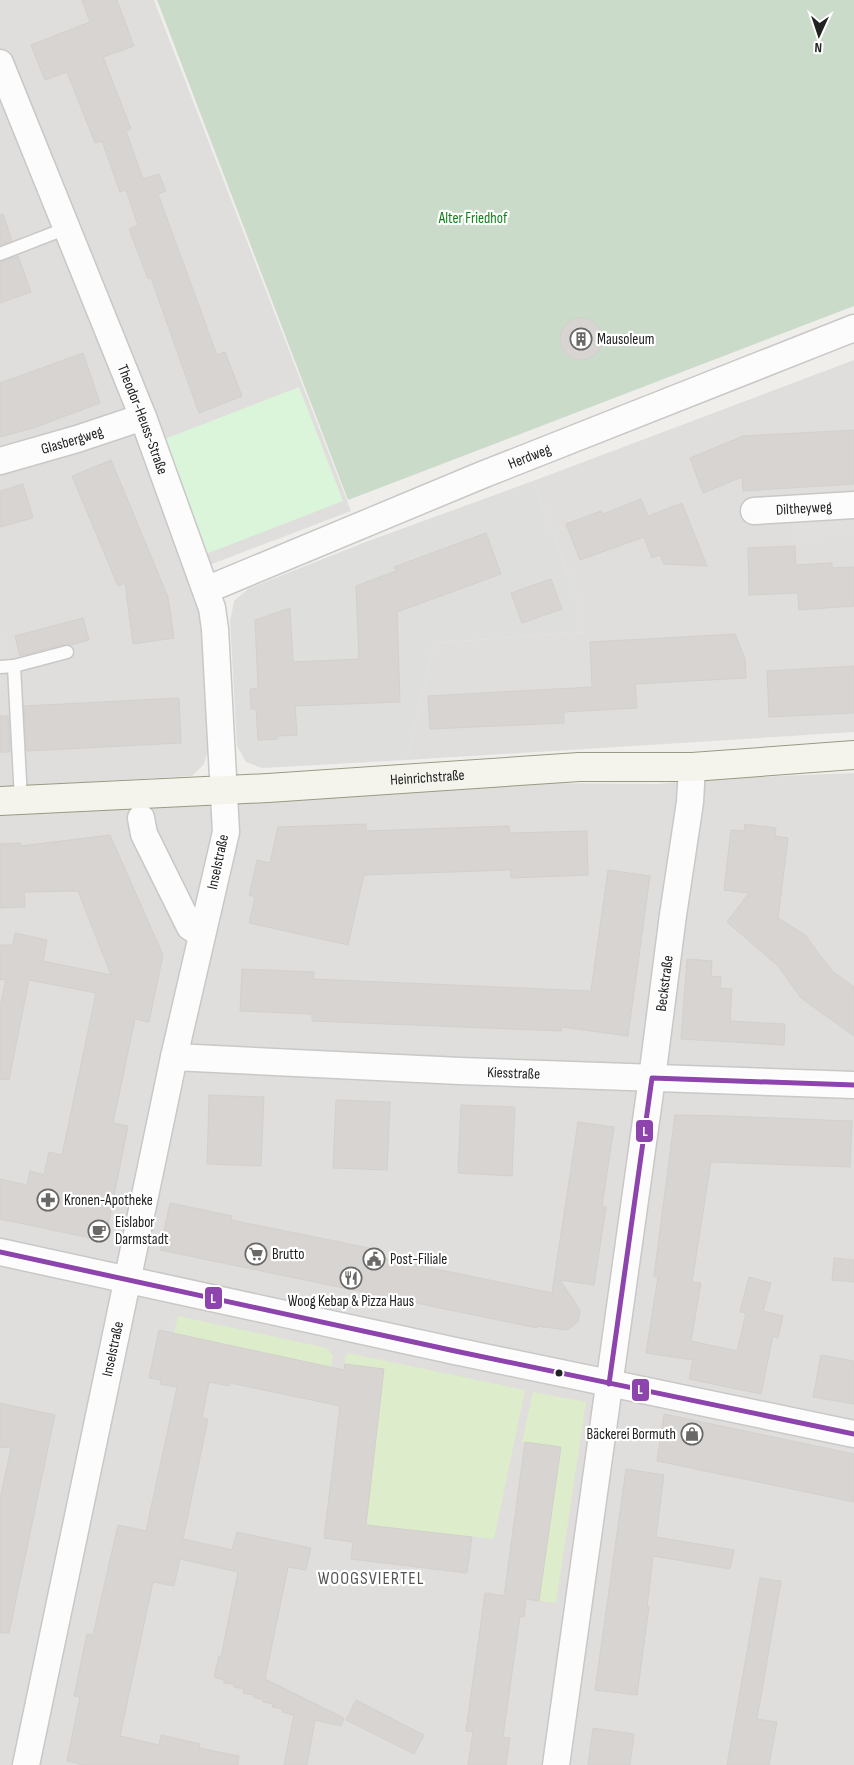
<svg xmlns="http://www.w3.org/2000/svg" width="854" height="1765" font-family="'Sofia Sans Condensed',sans-serif">
<rect width="100%" height="100%" fill="#f0eeeb"/>
<!-- residential -->
<g fill="#dfdedc">
<path d="M 0,0 L 154,0 L 351,511 L 188,573 L 205,627 L 208,750 L 204,764 L 192,776 L 0,787 Z"/>
<path d="M 854,360 L 854,732 L 407,760 L 434,643 L 583,632 L 577,598 L 533,481 Z"/>
<path d="M 854,773 L 854,1765 L 0,1765 L 0,814 L 534,783 L 656,784 L 729,778 Z"/>
</g>
<!-- religious -->
<path fill="#dededc" d="M 533,481 L 577,598 L 583,632 L 434,643 L 407,760 L 262,768 L 246,762 L 237,746 L 230,621 L 234,601 L 248,589 L 363,543 Z"/>
<!-- grass -->
<g fill="#ddeccb">
<path d="M 178,1316 L 327,1348 L 333,1356 L 331,1367 L 174,1334 Z"/>
<path d="M 348,1353 L 525,1390 L 494,1539 L 366,1525 L 384,1369 L 345,1364 L 345,1357 Z"/>
<path d="M 533,1392 L 586,1402 L 556,1603 L 539,1601 L 561,1447 L 522,1442 Z"/>
</g>
<!-- cemetery -->
<path fill="#cadbca" d="M 157,0 L 854,0 L 854,306 L 348,500 Z"/>
<!-- park -->
<path fill="#daf5da" d="M 299,387 L 343,501 L 206,554 L 162,440 Z"/>
<!-- parking -->
<g fill="#e0dfde">
<path d="M 854,514 L 854,535 L 792,538 L 791,518 Z"/>
<path d="M 0,634 L 8,634 L 9,682 L 0,682 Z"/>
</g>
<!-- building -->
<g fill="#d7d4d2" stroke="#d3d0cc">
<path d="M 82,0 L 117,0 L 134,46 L 103,57 L 131,129 L 126,131 L 143,179 L 159,174 L 166,191 L 158,194 L 217,355 L 225,352 L 242,396 L 199,413 L 151,278 L 148,279 L 129,229 L 138,225 L 126,190 L 120,192 L 102,141 L 95,143 L 67,72 L 45,80 L 31,45 L 90,22 Z"/>
<path d="M 3,214 L 12,241 L 0,245 L 0,215 Z"/>
<path d="M 18,256 L 31,292 L 0,303 L 0,262 Z"/>
<circle cx="581" cy="339" r="21"/>
<path d="M 83,353 L 100,403 L 33,428 L 0,437 L 0,383 Z"/>
<path d="M 854,430 L 854,484 L 743,491 L 742,477 L 703,493 L 690,458 L 743,436 Z"/>
<path d="M 111,460 L 168,597 L 174,638 L 133,644 L 125,583 L 118,586 L 72,476 Z"/>
<path d="M 23,484 L 33,518 L 0,527 L 0,491 Z"/>
<path d="M 641,499 L 648,516 L 682,503 L 707,566 L 664,564 L 660,555 L 652,558 L 644,537 L 580,560 L 566,524 L 601,511 L 603,514 Z"/>
<path d="M 486,533 L 501,574 L 397,612 L 400,702 L 295,706 L 297,735 L 277,736 L 277,739 L 258,740 L 256,709 L 251,709 L 250,689 L 258,688 L 255,620 L 290,608 L 293,662 L 359,659 L 356,586 L 396,571 L 394,567 Z"/>
<path d="M 795,546 L 796,565 L 832,563 L 832,568 L 854,567 L 854,606 L 799,610 L 798,593 L 749,595 L 748,548 Z"/>
<path d="M 551,579 L 562,609 L 522,623 L 511,593 Z"/>
<path d="M 83,618 L 89,640 L 71,645 L 65,644 L 20,656 L 15,636 Z"/>
<path d="M 735,634 L 745,659 L 746,678 L 635,684 L 637,708 L 564,712 L 564,723 L 430,729 L 428,696 L 592,687 L 590,642 Z"/>
<path d="M 854,666 L 854,713 L 769,717 L 767,671 Z"/>
<path d="M 179,698 L 181,743 L 27,751 L 24,706 Z"/>
<path d="M 0,716 L 8,716 L 10,752 L 0,752 Z"/>
<path d="M 366,824 L 366,831 L 509,826 L 510,833 L 587,831 L 588,875 L 511,878 L 511,870 L 364,875 L 348,945 L 249,923 L 255,897 L 249,895 L 257,860 L 270,863 L 278,827 Z"/>
<path d="M 745,824 L 776,828 L 775,836 L 788,838 L 778,918 L 805,935 L 832,971 L 854,987 L 854,1036 L 801,998 L 778,966 L 727,922 L 749,893 L 724,890 L 731,830 L 744,831 Z"/>
<path d="M 110,835 L 163,955 L 149,1022 L 135,1019 L 113,1123 L 128,1126 L 105,1241 L 0,1219 L 0,1179 L 27,1185 L 30,1171 L 44,1175 L 49,1152 L 62,1155 L 96,993 L 29,980 L 9,1080 L 0,1079 L 0,1007 L 6,979 L 0,980 L 0,945 L 13,945 L 15,933 L 47,940 L 43,961 L 111,975 L 78,891 L 24,892 L 25,907 L 0,908 L 0,844 L 21,843 L 21,846 Z"/>
<path d="M 608,870 L 650,876 L 628,1036 L 562,1027 L 561,1031 L 312,1021 L 312,1014 L 240,1011 L 242,969 L 314,972 L 313,979 L 591,991 Z"/>
<path d="M 687,959 L 712,961 L 711,976 L 721,977 L 720,988 L 732,989 L 730,1021 L 785,1024 L 784,1045 L 681,1039 Z"/>
<path d="M 209,1095 L 264,1097 L 261,1166 L 207,1164 Z"/>
<path d="M 336,1100 L 390,1102 L 387,1170 L 333,1168 Z"/>
<path d="M 461,1105 L 515,1107 L 512,1176 L 458,1173 Z"/>
<path d="M 675,1115 L 725,1116 L 852,1121 L 850,1167 L 711,1162 L 692,1282 L 701,1283 L 691,1341 L 737,1351 L 746,1313 L 740,1312 L 749,1277 L 771,1283 L 763,1311 L 783,1316 L 778,1338 L 773,1336 L 761,1394 L 689,1379 L 693,1360 L 646,1353 L 658,1277 L 654,1276 Z"/>
<path d="M 578,1122 L 614,1127 L 602,1206 L 606,1207 L 594,1285 L 560,1280 L 580,1310 L 578,1322 L 567,1330 L 537,1326 L 537,1328 L 160,1250 L 170,1203 L 232,1216 L 231,1220 L 374,1249 L 373,1256 L 552,1293 Z"/>
<path d="M 834,1258 L 854,1260 L 854,1282 L 832,1280 Z"/>
<path d="M 159,1330 L 344,1370 L 345,1364 L 384,1369 L 366,1525 L 472,1537 L 467,1573 L 351,1559 L 353,1542 L 324,1538 L 340,1406 L 230,1383 L 229,1386 L 209,1382 L 202,1418 L 208,1419 L 183,1539 L 232,1550 L 237,1532 L 311,1548 L 306,1570 L 288,1567 L 265,1679 L 344,1718 L 341,1726 L 315,1720 L 307,1765 L 284,1765 L 294,1715 L 282,1712 L 283,1709 L 272,1707 L 273,1704 L 263,1702 L 263,1700 L 253,1697 L 254,1695 L 243,1693 L 244,1689 L 234,1687 L 234,1684 L 224,1683 L 224,1680 L 214,1677 L 219,1656 L 221,1657 L 238,1572 L 180,1559 L 174,1586 L 153,1582 L 120,1736 L 159,1745 L 161,1735 L 200,1744 L 199,1748 L 239,1756 L 238,1765 L 84,1765 L 67,1761 L 80,1697 L 74,1696 L 87,1634 L 93,1635 L 118,1525 L 146,1531 L 177,1387 L 160,1384 L 161,1380 L 149,1378 Z"/>
<path d="M 821,1355 L 854,1361 L 854,1404 L 813,1397 Z"/>
<path d="M 0,1403 L 55,1415 L 9,1633 L 0,1633 L 0,1499 L 11,1448 L 0,1447 Z"/>
<path d="M 664,1414 L 854,1454 L 854,1502 L 657,1461 Z"/>
<path d="M 525,1442 L 561,1447 L 539,1601 L 526,1599 L 524,1617 L 520,1616 L 503,1737 L 510,1738 L 506,1765 L 468,1765 L 473,1732 L 466,1731 L 485,1593 L 504,1596 Z"/>
<path d="M 626,1469 L 664,1475 L 656,1537 L 734,1550 L 730,1569 L 653,1556 L 647,1607 L 649,1607 L 637,1695 L 595,1690 Z"/>
<path d="M 760,1578 L 781,1581 L 757,1719 L 777,1722 L 769,1765 L 727,1765 Z"/>
<path d="M 356,1700 L 424,1735 L 414,1754 L 346,1720 Z"/>
<path d="M 593,1728 L 634,1734 L 630,1765 L 588,1765 Z"/>
</g>
<g fill="none" stroke-linecap="round" stroke-linejoin="round">
<!-- lane casing -->
<g stroke="#c9c8c7" stroke-width="15">
<g id="lane">
<path d="M 0,254 L 67,228"/>
<path d="M 14,666 L 67,652"/>
<path d="M 0,667 L 14,666 L 21,800"/>
</g>
</g>
<!-- street casing -->
<g stroke="#c9c8c7" stroke-width="29">
<g id="street">
<path id="s1" d="M 0,63 L 143,417 L 212,608 L 215,629 L 226,832 L 174,1057 L 26,1765"/>
<path id="s2" d="M 0,461 L 77,439 L 143,417"/>
<path id="s3" d="M 754,511 L 854,505"/>
<path id="s4" d="M 206,590 L 482,475 L 854,328"/>
<path d="M 141,818 L 144,834 L 190,927 L 202,934"/>
<path id="s5" d="M 174,1057 L 460,1071 L 854,1085"/>
<path d="M 0,1252 L 455,1351 L 854,1434"/>
<path id="s6" d="M 556,1765 L 652,1078 L 673,915 L 690,802 L 692,767"/>
</g>
</g>
<!-- secondary casing -->
<g stroke="#999a82" stroke-width="30">
<g id="secondary">
<path id="s7" d="M 0,801 L 268,788 L 579,767 L 692,767 L 854,755"/>
</g>
</g>
<!-- lane -->
<use href="#lane" stroke="#fdfcfc" stroke-width="12"/>
<!-- street -->
<use href="#street" stroke="#fdfcfc" stroke-width="26"/>
<!-- secondary -->
<use href="#secondary" stroke="#f4f4ed" stroke-width="28"/>
<!-- bus-1 casing -->
<g stroke="#fff" stroke-width="9">
<g id="bus-1">
<path d="M 0,1252 L 455,1351 L 854,1434"/>
<path d="M 609,1384 L 652,1078 L 854,1085"/>
</g>
</g>
<!-- bus-1 -->
<use href="#bus-1" stroke="#8e44ad" stroke-width="5"/>
</g>
<!-- icons -->
<defs>
<g id="building-ring" transform="scale(1.125)"><circle r="9.5" fill="#fff" stroke="#6a6968" stroke-width="1.5"/><path d="M-4-6H4V6H1V3H-1V6H-4ZM-2.5-4.3h1.7v1.8h-1.7ZM.8-4.3h1.7v1.8H.8ZM-2.5-1h1.7V.8h-1.7ZM.8-1h1.7V.8H.8Z" fill="#6a6968"/></g>
<g id="pharmacy-ring" transform="scale(1.125)"><circle r="9.5" fill="#fff" stroke="#6a6968" stroke-width="1.5"/><path d="M-2-6h4v4h4v4h-4v4h-4v-4h-4v-4h4Z" fill="#6a6968"/></g>
<g id="cafe-ring" transform="scale(1.125)"><circle r="9.5" fill="#fff" stroke="#6a6968" stroke-width="1.5"/><path d="M-5.5-4.5H6V0H3Q3 3.5 0 3.5H-2.5Q-5.5 3.5-5.5 0ZM3-3.2v2h1.7v-2ZM-6 4.5H4V6H-6Z" fill="#6a6968"/></g>
<g id="supermarket-ring" transform="scale(1.125)"><circle r="9.5" fill="#fff" stroke="#6a6968" stroke-width="1.5"/><path d="M-6-5.5h2.5l.6 2H6L4.5 2H-2.5L-4.4-4H-6ZM-1.5 3.2a1.3 1.3 0 1 0 .1 0ZM3 3.2a1.3 1.3 0 1 0 .1 0Z" fill="#6a6968"/></g>
<g id="civic-ring" transform="scale(1.125)"><circle r="9.5" fill="#fff" stroke="#6a6968" stroke-width="1.5"/><path d="M-.6-6.5H3V-4.5H.6V-3L4-1V1h2V6H-6V1h2V-1L-.6-3ZM-1.2 2.5V6h2.4V2.5Z" fill="#6a6968"/></g>
<g id="restaurant-ring" transform="scale(1.125)"><circle r="9.5" fill="#fff" stroke="#6a6968" stroke-width="1.5"/><path d="M-5-6h1v4h1v-4h1v4h1v-4h1v5L-1.5 .5V6h-2V.5L-5-1ZM5-6V6H3V1.5H1.5Q1.5-4 5-6Z" fill="#6a6968"/></g>
<g id="shop-ring" transform="scale(1.125)"><circle r="9.5" fill="#fff" stroke="#6a6968" stroke-width="1.5"/><path d="M-5-2.5h2.3a2.7 3.5 0 0 1 5.4 0H5L5.5 6h-11ZM-1.5-2.5h3a1.5 2.3 0 0 0-3 0Z" fill="#6a6968"/></g>
</defs>
<g fill-rule="evenodd">
<use href="#building-ring" x="581" y="339"/>
<use href="#pharmacy-ring" x="48" y="1200"/>
<use href="#cafe-ring" x="99" y="1231"/>
<use href="#supermarket-ring" x="256" y="1254"/>
<use href="#civic-ring" x="374" y="1259"/>
<use href="#restaurant-ring" x="351" y="1278"/>
<use href="#shop-ring" x="692" y="1434"/>
</g>
<!-- markers -->
<circle fill="#222" stroke="#fff" stroke-width="2" cx="559" cy="1373" r="4.5"/>
<g text-anchor="middle" dominant-baseline="central" stroke-width="4.5" stroke-linejoin="round" paint-order="stroke">
<!-- park labels -->
<g font-size="15" fill="#0c8416" stroke="#fff">
<text x="473" y="218">Alter Friedhof</text>
</g>
<!-- poi labels -->
<g font-size="15" fill="#222" stroke="#fff" text-anchor="start">
<text x="597" y="339">Mausoleum</text>
<text x="64" y="1200">Kronen-Apotheke</text>
<text x="115" y="1222">Eislabor<tspan x="115" dy="17">Darmstadt</tspan></text>
<text x="272" y="1254">Brutto</text>
<text x="390" y="1259">Post-Filiale</text>
<text x="351" y="1301" text-anchor="middle">Woog Kebap &amp; Pizza Haus</text>
<text x="676" y="1434" text-anchor="end">Bäckerei Bormuth</text>
</g>
<!-- street labels -->
<g font-size="15" fill="#222" stroke="#fff">
<text stroke="none"><textPath href="#s1" startOffset="384">Theodor-Heuss-Straße</textPath></text>
<text stroke="none"><textPath href="#s2" startOffset="75">Glasbergweg</textPath></text>
<text stroke="none"><textPath href="#s4" startOffset="350">Herdweg</textPath></text>
<text stroke="none"><textPath href="#s3" startOffset="50">Diltheyweg</textPath></text>
<text stroke="none"><textPath href="#s7" startOffset="428">Heinrichstraße</textPath></text>
<text transform="translate(218 862) rotate(-78)">Inselstraße</text>
<text stroke="none"><textPath href="#s6" startOffset="789">Beckstraße</textPath></text>
<text stroke="none"><textPath href="#s5" startOffset="340">Kiesstraße</textPath></text>
<text transform="translate(113 1349) rotate(-78)">Inselstraße</text>
</g>
<!-- quarter labels -->
<g font-size="18" letter-spacing="1" fill="#555" stroke="#fff">
<text x="371" y="1578">WOOGSVIERTEL</text>
</g>
</g>
<g stroke="#fff" stroke-width="2">
<rect x="635" y="1119" width="19" height="24" rx="5" fill="#8e44ad"/>
<rect x="204" y="1286" width="19" height="24" rx="5" fill="#8e44ad"/>
<rect x="631" y="1378" width="19" height="24" rx="5" fill="#8e44ad"/>
</g>
<g font-size="14" text-anchor="middle" font-weight="bold" fill="#fff">
<text x="645" y="1136">L</text>
<text x="213" y="1303">L</text>
<text x="640" y="1394">L</text>
</g>
<!-- north arrow -->
<g transform="translate(819 35) rotate(183)" stroke="#ffffff" stroke-width="4" paint-order="stroke">
<path d="M0-4L9 19L0 12L-9 19Z" fill="#222222"/>
<text y="-8" font-size="14" font-weight="bold" text-anchor="middle" fill="#222222">N</text>
</g>
</svg>
